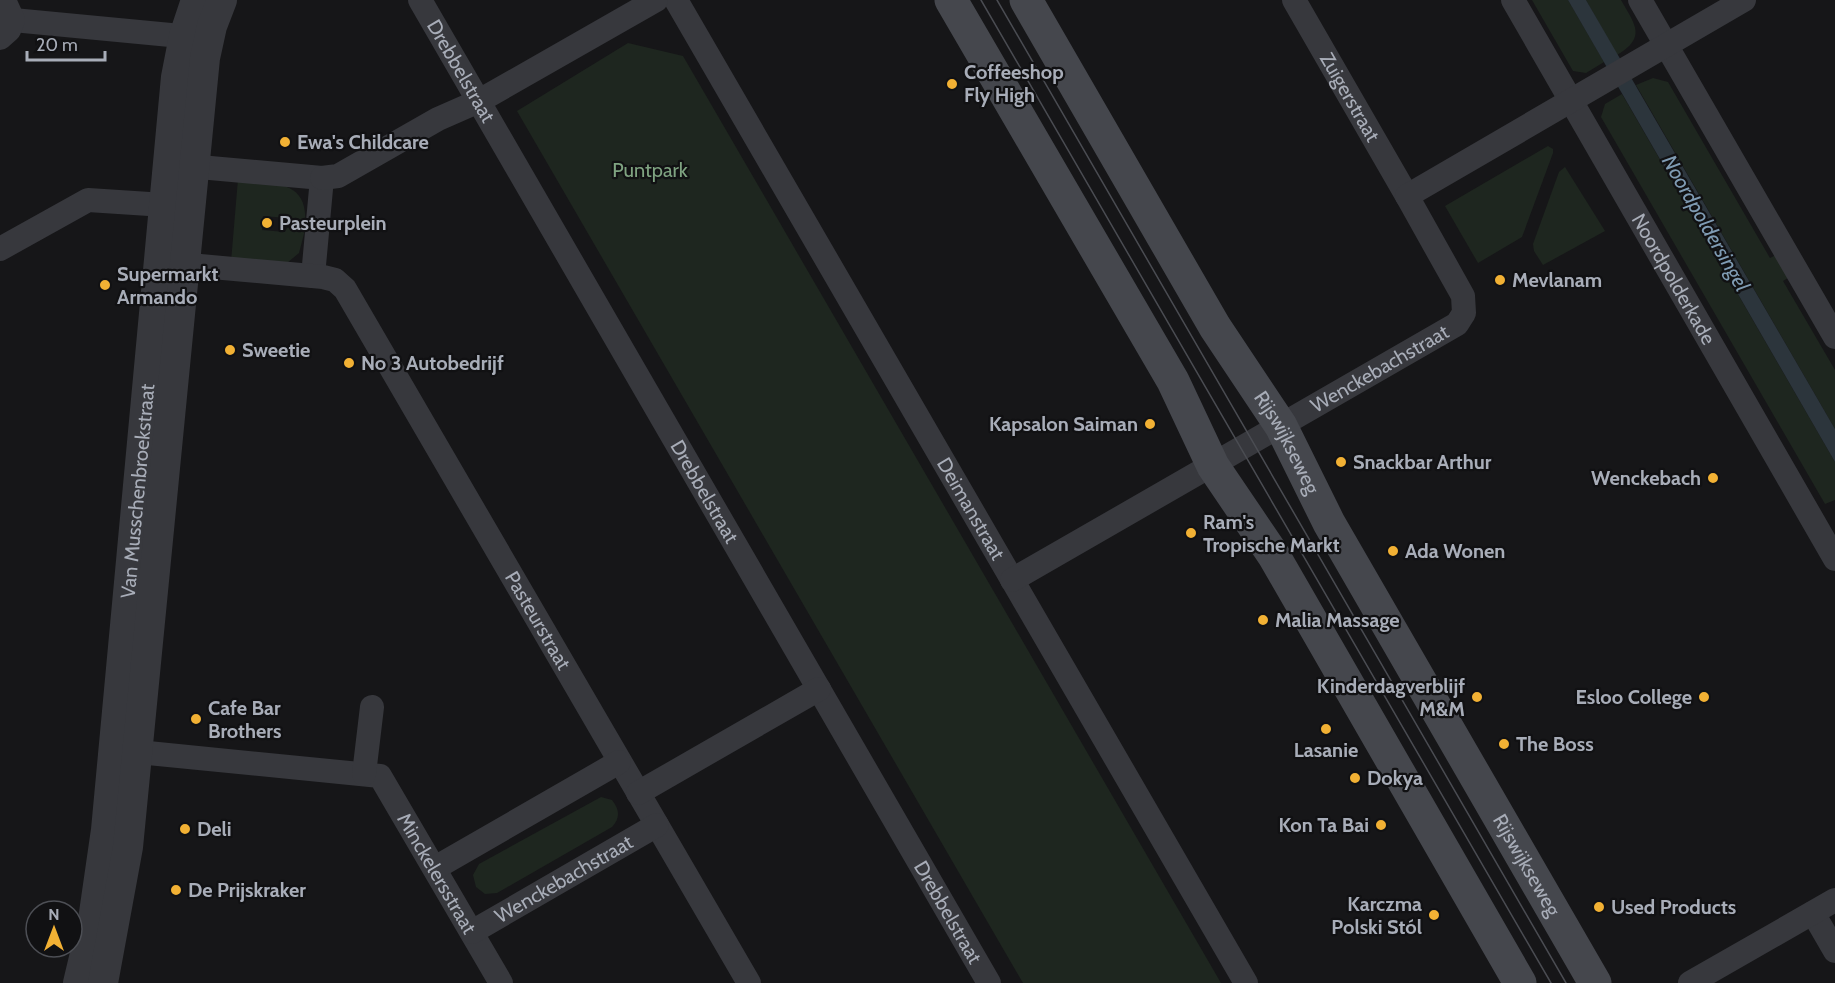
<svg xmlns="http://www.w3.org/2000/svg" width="1835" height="983" font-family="Cabin,sans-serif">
<rect width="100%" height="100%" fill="#161618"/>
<!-- green -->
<g fill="#1e261f">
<path d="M 1532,0 L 1568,0 L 1604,62 L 1586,73 L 1573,71 Z"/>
<path d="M 1586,0 L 1621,0 C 1635,25 1647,37 1617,55 Z"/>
<path d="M 628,43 L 683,56 L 1221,983 L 1023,983 L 517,111 Z"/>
<path d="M 1653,78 L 1668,82 L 1770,258 L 1778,254 L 1791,276 L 1783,281 L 1835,370 L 1835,429 L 1636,85 Z"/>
<path d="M 1622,94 L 1835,462 L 1835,500 L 1825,504 L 1601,117 L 1605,104 Z"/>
<path d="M 1548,146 L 1553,149 L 1553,153 L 1522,237 L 1478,263 L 1445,206 Z"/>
<path d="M 1565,167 L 1605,231 L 1543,265 L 1534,251 L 1533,244 L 1559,172 Z"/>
<path d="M 238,179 C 272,184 309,179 305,224 L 287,223 L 287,218 L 263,216 L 262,230 L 285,232 L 287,228 L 305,230 L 299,253 L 287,263 L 231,262 Z"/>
<path d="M 601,797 L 612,800 C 620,810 620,818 612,827 L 497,893 L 485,894 L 476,887 L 473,875 L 479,864 Z"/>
</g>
<!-- water -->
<path fill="#2c353c" d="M 1568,0 L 1586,0 L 1835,429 L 1835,462 Z"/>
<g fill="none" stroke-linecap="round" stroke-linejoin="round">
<!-- minor -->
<g stroke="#37383d" stroke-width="24">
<path id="s1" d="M 420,0 L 989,983"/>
<path id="s2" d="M 676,0 L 1246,983"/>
<path id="s3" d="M 1294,0 L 1407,196"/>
<path id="s4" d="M 1513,0 L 1835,559"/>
<path d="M 1640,0 L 1835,337"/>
<path d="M 13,20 L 202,38"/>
<path d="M 0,38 L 9,30 L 13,20 L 4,0"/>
<path d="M 177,165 L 322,178 L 313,276"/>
<path d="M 322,178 L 338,176 L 438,119 L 479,101 L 656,0"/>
<path d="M 0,249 L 88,200 L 180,206"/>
<path id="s5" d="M 167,263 L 323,277 L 335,280 L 345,289 L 749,983"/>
<path id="s6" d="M 1012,580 L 1457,324 L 1464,313 L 1463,296 L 1407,196 L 1744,0"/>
<path id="s7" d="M 138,752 L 380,776 L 501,983"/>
<path d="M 364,774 L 372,707"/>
<path d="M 638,793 L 819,689"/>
<path d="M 435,868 L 619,762"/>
<path d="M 1813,913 L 1835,951"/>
<path id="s8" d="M 472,932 L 657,825"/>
<path d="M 1690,983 L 1835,900"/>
</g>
<!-- tertiary -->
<g stroke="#37383d" stroke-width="30">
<path id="s9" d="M 78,983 L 93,920 L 106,830 L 176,77 L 184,36 L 196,0"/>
<path d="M 103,983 L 128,847 L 205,58 L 212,26 L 222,0"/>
</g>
<!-- secondary -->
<g stroke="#45474d" stroke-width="33">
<path d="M 951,0 L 1173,381 L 1213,466 L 1274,556 L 1520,983"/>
<path id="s10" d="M 1026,0 L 1215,327 L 1281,426 L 1329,523 L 1595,983"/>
</g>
<!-- tram -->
<g stroke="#4a4c52" stroke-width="1.5">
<path d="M 981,0 L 1551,983"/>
<path d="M 997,0 L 1566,983"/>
</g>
</g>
<!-- markers -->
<g fill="#f2b134" stroke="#111113" stroke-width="2">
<circle cx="952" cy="84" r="6"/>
<circle cx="285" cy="142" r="6"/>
<circle cx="267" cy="223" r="6"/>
<circle cx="1500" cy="280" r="6"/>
<circle cx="105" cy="285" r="6"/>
<circle cx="230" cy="350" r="6"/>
<circle cx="349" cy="363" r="6"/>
<circle cx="1150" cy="424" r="6"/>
<circle cx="1341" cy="462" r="6"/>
<circle cx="1713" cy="478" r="6"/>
<circle cx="1191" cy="533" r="6"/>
<circle cx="1393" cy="551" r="6"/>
<circle cx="1263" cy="620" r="6"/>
<circle cx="1477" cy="697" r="6"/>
<circle cx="1704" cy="697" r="6"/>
<circle cx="196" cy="719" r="6"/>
<circle cx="1326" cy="729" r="6"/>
<circle cx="1504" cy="744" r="6"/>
<circle cx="1355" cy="778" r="6"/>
<circle cx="1381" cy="825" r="6"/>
<circle cx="185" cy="829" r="6"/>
<circle cx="176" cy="890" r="6"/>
<circle cx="1599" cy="907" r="6"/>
<circle cx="1434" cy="915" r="6"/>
</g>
<g text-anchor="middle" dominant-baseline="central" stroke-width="4.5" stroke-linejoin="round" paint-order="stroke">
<!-- street labels -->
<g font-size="20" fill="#a8adb8" stroke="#111113">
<text stroke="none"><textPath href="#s1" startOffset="82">Drebbelstraat</textPath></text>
<text stroke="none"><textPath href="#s3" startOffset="112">Zuigerstraat</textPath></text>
<text stroke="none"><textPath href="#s4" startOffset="322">Noordpolderkade</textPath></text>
<text stroke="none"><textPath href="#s6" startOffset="424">Wenckebachstraat</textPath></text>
<text stroke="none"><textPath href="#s10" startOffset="514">Rijswijkseweg</textPath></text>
<text stroke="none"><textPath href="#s9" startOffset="496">Van Musschenbroekstraat</textPath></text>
<text stroke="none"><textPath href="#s1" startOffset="568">Drebbelstraat</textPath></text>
<text stroke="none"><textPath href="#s2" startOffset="588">Deimanstraat</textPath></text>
<text stroke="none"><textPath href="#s5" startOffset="566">Pasteurstraat</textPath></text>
<text stroke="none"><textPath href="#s10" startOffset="1000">Rijswijkseweg</textPath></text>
<text stroke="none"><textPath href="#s7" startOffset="356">Minckelersstraat</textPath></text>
<text stroke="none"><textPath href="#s8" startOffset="106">Wenckebachstraat</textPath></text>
<text stroke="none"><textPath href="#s1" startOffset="1054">Drebbelstraat</textPath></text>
</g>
<!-- poi labels -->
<g font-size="20" font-weight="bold" fill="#a8adb8" stroke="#111113" text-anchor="start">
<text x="964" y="72">Coffeeshop<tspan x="964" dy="23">Fly High</tspan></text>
<text x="297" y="142">Ewa's Childcare</text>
<text x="279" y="223">Pasteurplein</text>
<text x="117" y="274">Supermarkt<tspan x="117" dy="23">Armando</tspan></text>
<text x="1512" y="280">Mevlanam</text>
<text x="242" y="350">Sweetie</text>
<text x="361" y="363">No 3 Autobedrijf</text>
<text x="1138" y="424" text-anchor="end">Kapsalon Saiman</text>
<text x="1353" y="462">Snackbar Arthur</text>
<text x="1701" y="478" text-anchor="end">Wenckebach</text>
<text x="1203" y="522">Ram's<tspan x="1203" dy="23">Tropische Markt</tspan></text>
<text x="1405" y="551">Ada Wonen</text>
<text x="1275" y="620">Malia Massage</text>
<text x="1465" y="686" text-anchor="end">Kinderdagverblijf<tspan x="1465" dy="23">M&amp;M</tspan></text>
<text x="1692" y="697" text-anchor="end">Esloo College</text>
<text x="208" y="708">Cafe Bar<tspan x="208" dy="23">Brothers</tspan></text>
<text x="1516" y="744">The Boss</text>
<text x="1326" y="750" text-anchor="middle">Lasanie</text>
<text x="1367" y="778">Dokya</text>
<text x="1369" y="825" text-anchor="end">Kon Ta Bai</text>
<text x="197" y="829">Deli</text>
<text x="188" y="890">De Prijskraker</text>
<text x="1422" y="904" text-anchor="end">Karczma<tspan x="1422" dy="23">Polski Stól</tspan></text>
<text x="1611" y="907">Used Products</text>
</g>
<!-- park labels -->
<g font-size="20" fill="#7fa381" stroke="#111113">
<text x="650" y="170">Puntpark</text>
</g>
<!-- water labels -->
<g font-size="21" font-style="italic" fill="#7f9bb3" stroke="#111113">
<text transform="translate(1706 223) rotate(60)">Noordpoldersingel</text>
</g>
</g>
<!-- north arrow -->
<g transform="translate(54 929)"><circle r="28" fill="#111113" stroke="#4d4f55" stroke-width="1.5"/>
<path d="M0-4.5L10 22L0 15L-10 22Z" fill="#f2b134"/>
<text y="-9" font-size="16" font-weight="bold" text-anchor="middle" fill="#a8adb8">N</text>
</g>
<!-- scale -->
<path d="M27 51v9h78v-9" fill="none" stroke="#a8adb8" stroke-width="3"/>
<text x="36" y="51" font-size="18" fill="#a8adb8" stroke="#111113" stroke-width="4.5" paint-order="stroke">20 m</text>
</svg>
